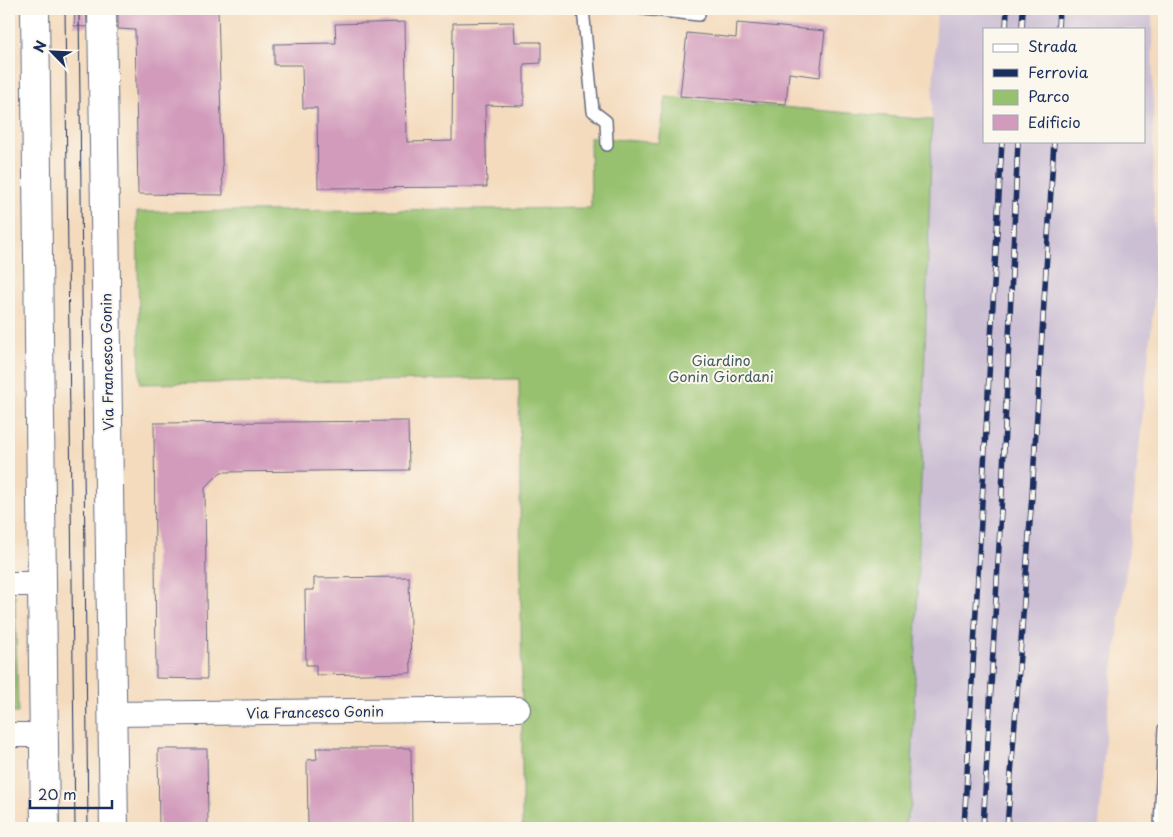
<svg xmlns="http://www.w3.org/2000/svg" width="1173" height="837" font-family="'Playpen Sans',sans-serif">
<rect width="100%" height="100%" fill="#fbf7ec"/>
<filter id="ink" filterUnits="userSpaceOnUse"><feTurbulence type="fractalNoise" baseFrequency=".02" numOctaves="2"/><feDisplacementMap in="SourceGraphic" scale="10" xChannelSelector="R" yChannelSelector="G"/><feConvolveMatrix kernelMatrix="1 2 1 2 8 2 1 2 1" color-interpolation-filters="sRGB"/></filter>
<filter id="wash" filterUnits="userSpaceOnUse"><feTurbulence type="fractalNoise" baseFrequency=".0096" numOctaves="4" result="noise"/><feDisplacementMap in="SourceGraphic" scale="20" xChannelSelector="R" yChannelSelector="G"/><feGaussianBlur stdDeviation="1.12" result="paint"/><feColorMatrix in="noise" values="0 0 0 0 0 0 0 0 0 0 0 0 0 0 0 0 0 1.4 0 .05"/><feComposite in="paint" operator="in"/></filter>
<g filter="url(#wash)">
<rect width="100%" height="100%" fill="#f4dbbe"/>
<!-- industrial -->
<path fill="#ccbfd4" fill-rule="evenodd" d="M 937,9 L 1152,9 L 1155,292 L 1129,549 L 1106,725 L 1099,828 L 903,828 L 911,806 L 929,175 ZM 984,29 L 1144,29 L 1144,141 L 984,141 Z"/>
<!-- green -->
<g fill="#97c16e" stroke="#597866">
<path d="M 9,89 L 12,89 L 13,246 L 9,246 Z"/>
<path d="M 666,97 L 932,120 L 911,806 L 903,828 L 522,828 L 522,726 L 519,379 L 140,384 L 137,212 L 591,208 L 590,137 L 659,143 Z"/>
<path d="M 9,594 L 15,594 L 18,713 L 9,713 Z"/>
</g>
<g id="blocks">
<!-- building -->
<g fill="#d29bbc">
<path d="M 75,9 L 86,9 L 87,27 L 74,26 Z"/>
<path d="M 118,9 L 218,9 L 223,195 L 138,194 L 135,30 L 118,29 Z"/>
<path d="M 405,22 L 407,142 L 452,141 L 453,23 L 514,22 L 515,42 L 541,42 L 541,63 L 524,64 L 524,106 L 485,105 L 487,187 L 318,188 L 317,108 L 303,108 L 302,65 L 274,65 L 274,44 L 336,43 L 335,24 Z"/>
<path d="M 737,23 L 825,31 L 820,77 L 789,73 L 786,104 L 680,96 L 687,33 L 736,38 Z"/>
<path d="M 408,421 L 409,470 L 221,472 L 205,488 L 207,679 L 156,678 L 154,423 Z"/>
<path d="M 409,577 L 411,673 L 316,675 L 316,665 L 306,665 L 305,590 L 314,590 L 314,578 Z"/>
<path d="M 316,748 L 411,748 L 412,828 L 308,828 L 307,760 L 317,759 Z"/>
<path d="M 158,749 L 207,749 L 208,828 L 159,828 Z"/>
</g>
</g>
</g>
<g filter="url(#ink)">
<use href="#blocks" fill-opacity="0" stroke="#676b80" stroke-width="1"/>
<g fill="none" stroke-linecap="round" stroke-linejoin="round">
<!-- lane casing -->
<g stroke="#676b80" stroke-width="14">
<g id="lane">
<path d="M 583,9 L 593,111 L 606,121 L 607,145"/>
<path d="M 643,9 L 699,15"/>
<path d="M 1160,828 L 1164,729"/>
</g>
</g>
<!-- street casing -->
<g stroke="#676b80" stroke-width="26">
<g id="street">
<path d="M 9,584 L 42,584"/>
<path d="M 112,714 L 518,709"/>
<path d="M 9,735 L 44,735"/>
</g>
</g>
<!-- secondary casing -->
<g stroke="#676b80" stroke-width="30">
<g id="secondary">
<path d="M 35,9 L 45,828"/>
<path d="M 102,9 L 114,828"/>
</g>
</g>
<!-- lane -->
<use href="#lane" stroke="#fff" stroke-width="11"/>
<!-- street -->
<use href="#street" stroke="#fff" stroke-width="24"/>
<!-- secondary -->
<use href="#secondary" stroke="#fff" stroke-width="28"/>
<!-- tram -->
<g stroke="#1b2f5e" stroke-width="1">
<path d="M 65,9 L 75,828"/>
<path d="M 79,9 L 88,828"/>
</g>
<!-- rail casing -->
<g stroke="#1b2f5e" stroke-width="5.5">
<g id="rail">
<path d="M 1006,29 L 1007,9"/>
<path d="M 1022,29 L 1023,9"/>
<path d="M 1058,29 L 1059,9"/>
<path d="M 964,828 L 1002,141"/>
<path d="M 983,828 L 1002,493 L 1018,141"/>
<path d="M 1007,828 L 1032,495 L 1054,141"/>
</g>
</g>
<!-- rail -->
<use href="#rail" stroke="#fbf7ec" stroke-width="4" stroke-dasharray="11" stroke-linecap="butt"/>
</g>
</g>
<g text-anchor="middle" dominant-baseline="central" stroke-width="4" stroke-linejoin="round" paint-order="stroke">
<!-- park labels -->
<g font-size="14" fill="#405b63" stroke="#fbf7ec">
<text x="721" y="360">Giardino<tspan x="721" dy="16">Gonin Giordani</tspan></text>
</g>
<!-- street labels -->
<g font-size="14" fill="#1b2f5e" stroke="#fbf7ec">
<text transform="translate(107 362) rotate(-91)">Via Francesco Gonin</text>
<text transform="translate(315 712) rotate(-1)">Via Francesco Gonin</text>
</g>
</g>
<!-- margin -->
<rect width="1173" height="837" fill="none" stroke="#fbf7ec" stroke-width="30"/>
<!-- legend -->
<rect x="983" y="28" width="162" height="115" fill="#fbf7ec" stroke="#a1a7b3"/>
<rect x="993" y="44" width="25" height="8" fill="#ffffff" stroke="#a1a7b3"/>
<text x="1028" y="52" font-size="15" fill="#1b2f5e">Strada</text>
<rect x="993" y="69" width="25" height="8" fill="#1b2f5e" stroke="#a1a7b3"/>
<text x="1028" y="78" font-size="15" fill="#1b2f5e">Ferrovia</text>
<rect x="993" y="90" width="25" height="15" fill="#97c16e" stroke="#a1a7b3"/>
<text x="1028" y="102" font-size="15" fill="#1b2f5e">Parco</text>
<rect x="993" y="115" width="25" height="15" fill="#d29bbc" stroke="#a1a7b3"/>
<text x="1028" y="128" font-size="15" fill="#1b2f5e">Edificio</text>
<!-- north arrow -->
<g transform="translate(52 52) rotate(294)" stroke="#fbf7ec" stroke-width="4" paint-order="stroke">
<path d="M0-4L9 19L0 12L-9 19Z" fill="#1b2f5e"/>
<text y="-8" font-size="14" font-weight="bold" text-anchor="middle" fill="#1b2f5e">N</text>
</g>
<!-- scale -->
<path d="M30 800v8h82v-8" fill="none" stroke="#1b2f5e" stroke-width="2.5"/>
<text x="38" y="800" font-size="15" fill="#1b2f5e" stroke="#fbf7ec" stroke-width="4" paint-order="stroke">20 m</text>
</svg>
